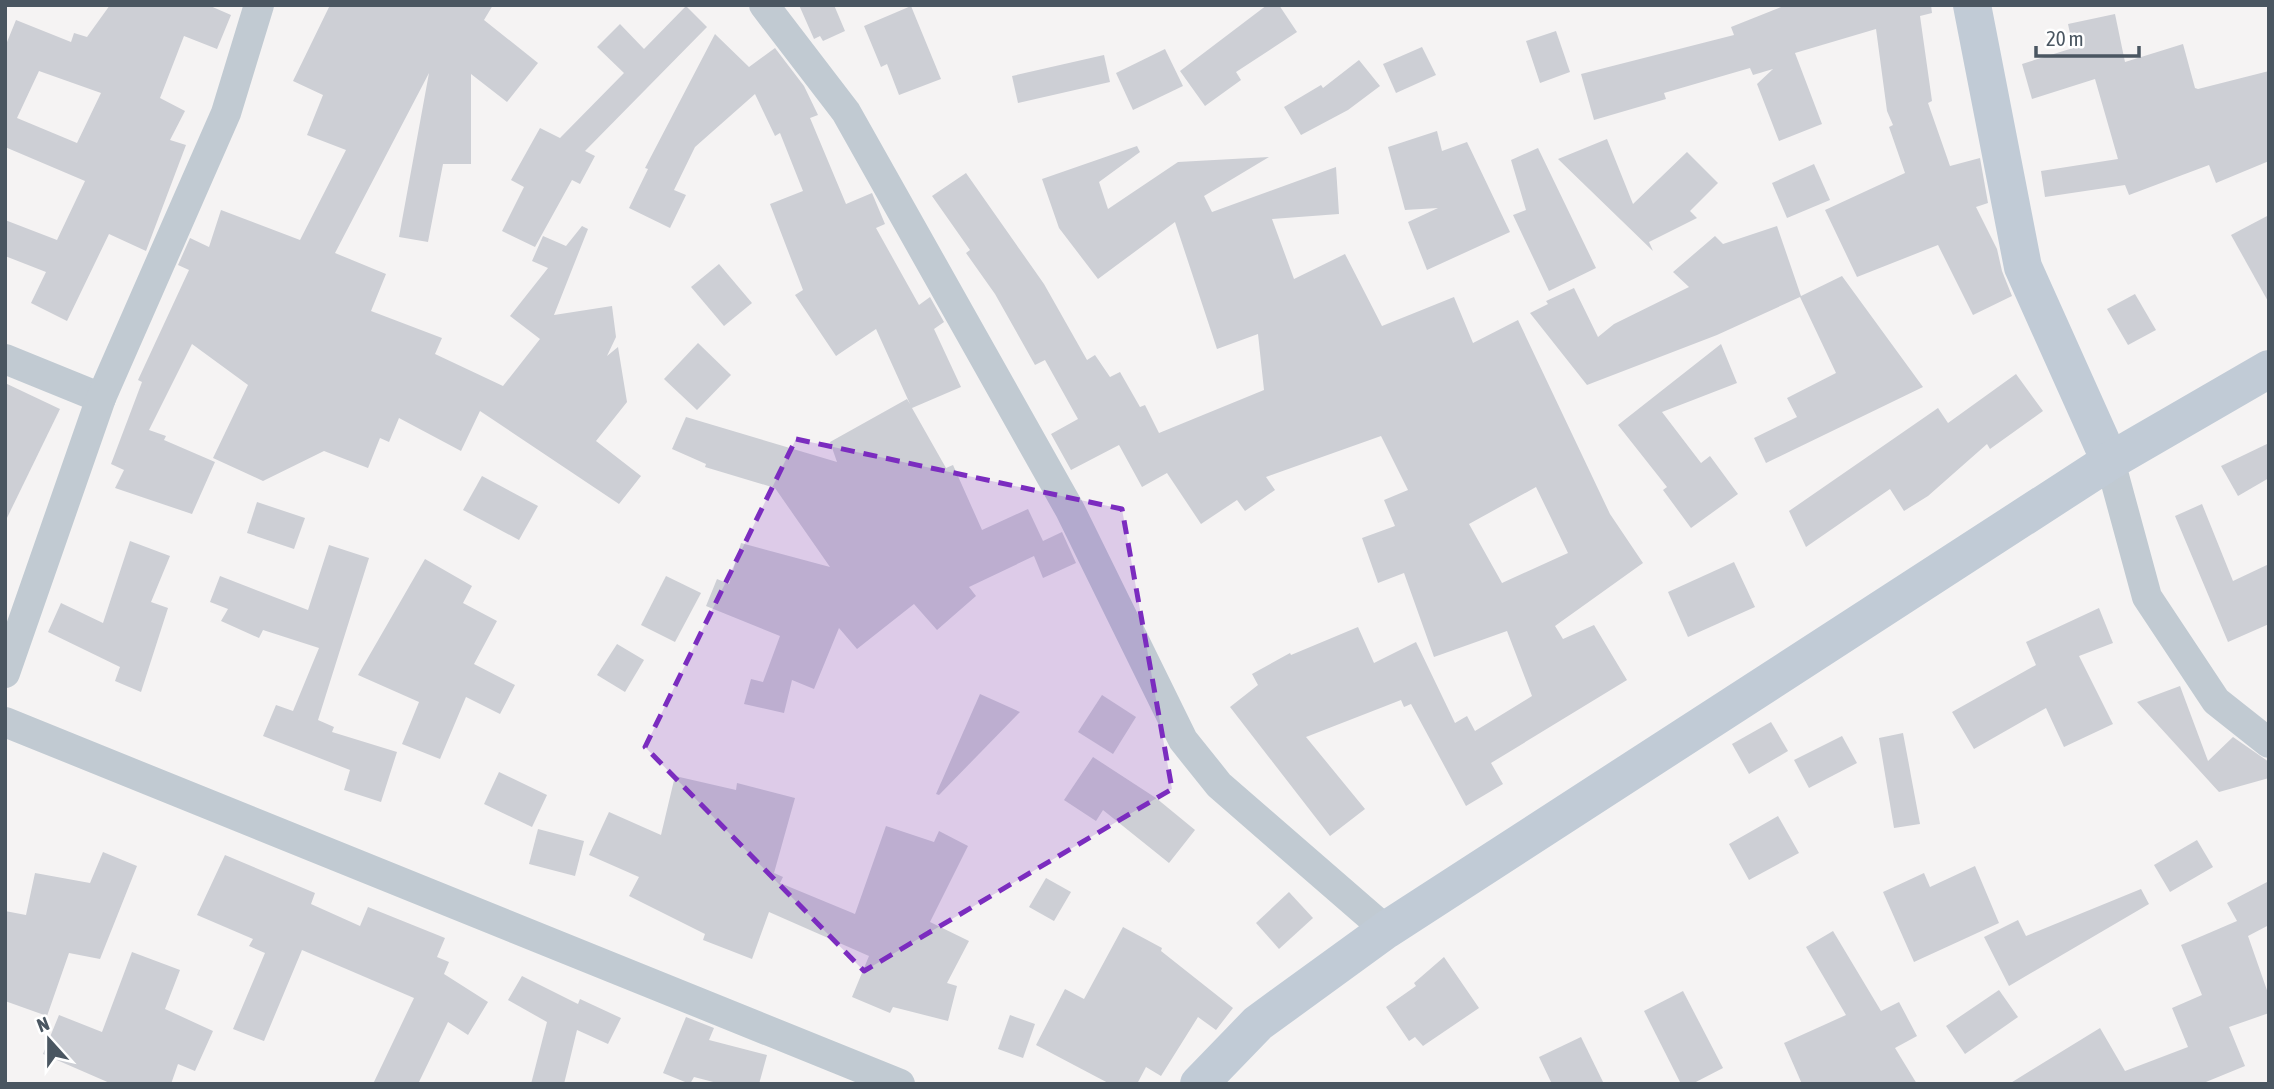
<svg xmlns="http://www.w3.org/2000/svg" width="2274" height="1089" font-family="'Asap Condensed',sans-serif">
<rect width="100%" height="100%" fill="#f5f3f3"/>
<!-- building -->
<g fill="#cdcfd5" fill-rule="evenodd">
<path d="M 110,5 L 208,5 L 231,15 L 217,49 L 184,36 L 160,98 L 185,111 L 170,140 L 186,145 L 146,251 L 109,234 L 67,321 L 31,303 L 46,272 L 5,256 L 5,220 L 57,240 L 85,181 L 5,147 L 5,47 L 16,20 L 71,42 L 74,33 L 87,37 ZM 39,71 L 101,93 L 77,143 L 17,118 Z"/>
<path d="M 330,5 L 493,5 L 484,20 L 538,63 L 507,102 L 471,74 L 471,164 L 443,164 L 428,242 L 399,237 L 429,73 L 335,253 L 386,274 L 371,311 L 442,338 L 435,354 L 503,386 L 540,339 L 510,316 L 548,268 L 532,261 L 543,236 L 566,246 L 582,226 L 588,229 L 554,315 L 612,306 L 616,337 L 607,356 L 618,347 L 627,402 L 596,441 L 641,476 L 619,504 L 480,411 L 461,451 L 399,418 L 389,442 L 380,438 L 368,468 L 324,451 L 263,481 L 213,458 L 248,385 L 192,344 L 149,430 L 166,436 L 164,440 L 215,462 L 192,514 L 115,488 L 124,470 L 111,464 L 142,382 L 138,380 L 189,270 L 178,265 L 190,238 L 209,247 L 221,210 L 300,240 L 346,150 L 307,135 L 323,95 L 293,81 Z"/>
<path d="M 799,5 L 834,5 L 845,31 L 823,41 L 820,36 L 814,39 Z"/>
<path d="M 1267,5 L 1279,5 L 1297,32 L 1236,72 L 1241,80 L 1205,106 L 1180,71 Z"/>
<path d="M 1786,5 L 1931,5 L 1932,13 L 1920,16 L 1932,101 L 1928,103 L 1950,166 L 1980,158 L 1988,203 L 1976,207 L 1997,249 L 2002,271 L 2012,296 L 1973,315 L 1938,245 L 1857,277 L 1825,210 L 1905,173 L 1889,127 L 1893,125 L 1887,111 L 1876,29 L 1795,53 L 1822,124 L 1779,141 L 1757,84 L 1773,69 L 1753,75 L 1750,68 L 1664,93 L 1666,99 L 1594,120 L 1581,74 L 1734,35 L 1731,27 Z"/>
<path d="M 686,6 L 707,27 L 585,151 L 595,156 L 580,184 L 572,180 L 535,247 L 502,231 L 524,187 L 511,180 L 540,128 L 560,138 L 624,73 L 597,47 L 620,24 L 644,49 Z"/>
<path d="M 911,6 L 941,79 L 899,95 L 887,64 L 881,67 L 864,26 Z"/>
<path d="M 2115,14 L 2125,62 L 2183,44 L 2195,88 L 2198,89 L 2269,71 L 2269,161 L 2216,183 L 2209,165 L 2129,195 L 2125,185 L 2045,197 L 2041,171 L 2118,159 L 2095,79 L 2032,99 L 2022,64 L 2073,48 L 2068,24 Z"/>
<path d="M 1556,31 L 1570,72 L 1540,83 L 1526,41 Z"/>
<path d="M 715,34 L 749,67 L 775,48 L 804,86 L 818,115 L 810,118 L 846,204 L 872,193 L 885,224 L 876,228 L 919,305 L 930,297 L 944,322 L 934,329 L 961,387 L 912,408 L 946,468 L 953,465 L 982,530 L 1028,509 L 1043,541 L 1062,532 L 1076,563 L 1043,578 L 1034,556 L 969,587 L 976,596 L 937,630 L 914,604 L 857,649 L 839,628 L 814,689 L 792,680 L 784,713 L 744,704 L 751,679 L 763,682 L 780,636 L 706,606 L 717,579 L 729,584 L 741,543 L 830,567 L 775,488 L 705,467 L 706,464 L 672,449 L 686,417 L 837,462 L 830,442 L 907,399 L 910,404 L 876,329 L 836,356 L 795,295 L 803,290 L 770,204 L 803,191 L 780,133 L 775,136 L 755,94 L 695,147 L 674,190 L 686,195 L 670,228 L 629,208 L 648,169 L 645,168 Z"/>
<path d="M 1422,47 L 1436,75 L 1396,93 L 1383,64 Z"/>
<path d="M 1165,49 L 1183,86 L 1133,110 L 1116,73 Z"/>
<path d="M 1104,55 L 1110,82 L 1018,103 L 1012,76 Z"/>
<path d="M 1359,60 L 1380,86 L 1348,110 L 1301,135 L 1284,107 L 1321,85 L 1323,88 Z"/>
<path d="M 1437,131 L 1442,151 L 1467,142 L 1510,232 L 1427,270 L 1408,222 L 1438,208 L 1405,210 L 1388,147 Z"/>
<path d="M 1607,139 L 1633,204 L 1687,152 L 1718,183 L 1690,211 L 1697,218 L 1649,242 L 1653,251 L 1558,159 Z"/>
<path d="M 1137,146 L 1140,152 L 1099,182 L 1108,209 L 1178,162 L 1269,157 L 1204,196 L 1212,212 L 1336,167 L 1339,214 L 1272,219 L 1294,279 L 1345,254 L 1382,326 L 1454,297 L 1473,343 L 1518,320 L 1610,514 L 1643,563 L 1555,626 L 1563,639 L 1594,625 L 1627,680 L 1491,763 L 1503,784 L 1466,806 L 1411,704 L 1404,707 L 1401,700 L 1306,737 L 1365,809 L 1330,836 L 1230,707 L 1258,685 L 1252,674 L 1290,653 L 1291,655 L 1358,627 L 1374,663 L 1416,642 L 1455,723 L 1467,716 L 1475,731 L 1532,696 L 1507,631 L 1434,657 L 1404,573 L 1378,583 L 1362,538 L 1395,526 L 1384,500 L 1408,490 L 1381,436 L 1266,477 L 1275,490 L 1245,511 L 1237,500 L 1201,524 L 1167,473 L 1142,487 L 1119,445 L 1071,470 L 1051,434 L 1078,419 L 1045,360 L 1035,365 L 995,294 L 966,253 L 970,250 L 932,196 L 966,173 L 1044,284 L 1087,360 L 1095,355 L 1110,377 L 1120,372 L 1140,407 L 1145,405 L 1159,433 L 1264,390 L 1258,334 L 1217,349 L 1175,222 L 1098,279 L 1059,228 L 1042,179 ZM 1536,487 L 1568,553 L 1502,583 L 1469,524 Z"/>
<path d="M 1538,148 L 1596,268 L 1549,291 L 1513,215 L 1526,210 L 1511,160 Z"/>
<path d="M 1814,164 L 1830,200 L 1787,218 L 1772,183 Z"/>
<path d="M 2269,215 L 2269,303 L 2231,235 Z"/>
<path d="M 1777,226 L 1801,296 L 1842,276 L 1923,387 L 1766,463 L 1754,438 L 1797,417 L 1787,398 L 1836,373 L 1800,297 L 1717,335 L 1587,385 L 1530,313 L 1548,304 L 1546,301 L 1574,288 L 1598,337 L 1614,324 L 1689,287 L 1673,272 L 1715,236 L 1723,244 Z"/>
<path d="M 719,264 L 752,303 L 724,326 L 691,287 Z"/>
<path d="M 2135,294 L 2156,330 L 2128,345 L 2107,309 Z"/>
<path d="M 698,343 L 731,375 L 697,410 L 664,379 Z"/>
<path d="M 1721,344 L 1737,383 L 1662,412 L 1701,463 L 1710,456 L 1738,494 L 1691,528 L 1663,490 L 1667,487 L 1618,425 Z"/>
<path d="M 2016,374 L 2043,411 L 1990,449 L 1987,444 L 1928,496 L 1904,511 L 1890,489 L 1806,547 L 1789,511 L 1938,408 L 1948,423 Z"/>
<path d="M 5,383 L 60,409 L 5,522 Z"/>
<path d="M 2269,443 L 2269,478 L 2238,496 L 2221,466 Z"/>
<path d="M 482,476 L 538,506 L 519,540 L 463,510 Z"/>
<path d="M 257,502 L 305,518 L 294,549 L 247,533 Z"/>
<path d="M 2202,504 L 2233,581 L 2269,564 L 2269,624 L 2228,642 L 2175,516 Z"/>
<path d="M 130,541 L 170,556 L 151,602 L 168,608 L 141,692 L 115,681 L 120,667 L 48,632 L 61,603 L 103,623 Z"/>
<path d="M 329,545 L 369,558 L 318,720 L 334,727 L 332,732 L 397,752 L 381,802 L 344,790 L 350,770 L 263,736 L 276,705 L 293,711 L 319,648 L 263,630 L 259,638 L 221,621 L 228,609 L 210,602 L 220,576 L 308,610 Z"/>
<path d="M 425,559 L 472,586 L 463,603 L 497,621 L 474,664 L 515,685 L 500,714 L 466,697 L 440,759 L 402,744 L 419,702 L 358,675 Z"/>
<path d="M 1734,562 L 1755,607 L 1688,637 L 1668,592 Z"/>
<path d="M 666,576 L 701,593 L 675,642 L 641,625 Z"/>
<path d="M 2099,608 L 2113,643 L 2079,656 L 2113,724 L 2064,747 L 2046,708 L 1974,749 L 1952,712 L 2036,665 L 2026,642 Z"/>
<path d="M 617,644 L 644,660 L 625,692 L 597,675 Z"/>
<path d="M 2180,686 L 2208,761 L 2233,737 L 2269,762 L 2269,778 L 2219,792 L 2137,702 Z"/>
<path d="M 980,694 L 1020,712 L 939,795 L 936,794 Z"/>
<path d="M 1102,695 L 1136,717 L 1113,754 L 1078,732 Z"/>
<path d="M 1771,722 L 1788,751 L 1749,774 L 1732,744 Z"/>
<path d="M 1903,733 L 1920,824 L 1894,828 L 1879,738 Z"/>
<path d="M 1842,736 L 1857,763 L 1809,788 L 1794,760 Z"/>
<path d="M 1093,757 L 1156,798 L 1195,830 L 1169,863 L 1103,810 L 1096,821 L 1064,800 Z"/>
<path d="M 499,772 L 547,795 L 532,827 L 484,804 Z"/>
<path d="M 675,776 L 736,790 L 737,783 L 795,798 L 774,873 L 783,877 L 780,883 L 855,914 L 886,826 L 934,842 L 939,831 L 968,846 L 930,922 L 969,941 L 947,983 L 957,986 L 948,1021 L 893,1007 L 890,1013 L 852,997 L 869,956 L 769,912 L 752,959 L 703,940 L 705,934 L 629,896 L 639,877 L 589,855 L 609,812 L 661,835 Z"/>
<path d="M 1778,816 L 1799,853 L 1749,880 L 1729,844 Z"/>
<path d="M 538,829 L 584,841 L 575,876 L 529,864 Z"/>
<path d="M 2197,840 L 2213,867 L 2170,892 L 2154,865 Z"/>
<path d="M 103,852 L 137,866 L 100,959 L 69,953 L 47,1016 L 5,1001 L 5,911 L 26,915 L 35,873 L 90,883 Z"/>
<path d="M 225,855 L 315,893 L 311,904 L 360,926 L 368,907 L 445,938 L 437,957 L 449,962 L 444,974 L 488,1002 L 468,1035 L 448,1022 L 418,1084 L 373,1084 L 414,998 L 302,950 L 264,1041 L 233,1029 L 265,953 L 249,946 L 253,939 L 197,915 Z"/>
<path d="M 1975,866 L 1999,923 L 1914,962 L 1883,892 L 1924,873 L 1930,887 Z"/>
<path d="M 1046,878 L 1071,892 L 1054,921 L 1029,907 Z"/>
<path d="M 2269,881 L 2269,925 L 2248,936 L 2269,996 L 2269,1013 L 2229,1027 L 2245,1066 L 2201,1084 L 2009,1084 L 2100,1028 L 2125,1071 L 2188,1047 L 2172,1008 L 2202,995 L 2181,945 L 2237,921 L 2227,903 Z"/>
<path d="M 2141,889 L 2149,904 L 2009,986 L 1984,937 L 2018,920 L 2026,936 Z"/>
<path d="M 1289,892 L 1313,918 L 1279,949 L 1256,923 Z"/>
<path d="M 1123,927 L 1162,948 L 1161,951 L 1233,1008 L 1216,1030 L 1198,1017 L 1161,1076 L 1146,1067 L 1137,1084 L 1110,1084 L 1036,1045 L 1065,989 L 1084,999 Z"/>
<path d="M 1833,931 L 1881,1011 L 1899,1002 L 1917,1036 L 1895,1048 L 1917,1084 L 1802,1084 L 1784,1043 L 1846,1015 L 1806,947 Z"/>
<path d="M 132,952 L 180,970 L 165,1009 L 213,1031 L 195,1071 L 178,1064 L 171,1084 L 112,1084 L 43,1054 L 59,1015 L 102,1032 Z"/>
<path d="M 1444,957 L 1479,1008 L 1423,1046 L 1415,1037 L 1409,1041 L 1386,1007 L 1416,986 L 1414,983 Z"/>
<path d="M 522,976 L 578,1004 L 580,999 L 621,1018 L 608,1044 L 577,1030 L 564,1084 L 531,1084 L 547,1022 L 508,1000 Z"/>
<path d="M 1999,990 L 2018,1017 L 1965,1054 L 1946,1026 Z"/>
<path d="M 1683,991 L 1723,1068 L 1692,1084 L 1681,1084 L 1644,1011 Z"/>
<path d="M 1010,1015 L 1035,1024 L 1023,1058 L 998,1049 Z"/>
<path d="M 686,1017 L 714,1028 L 709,1040 L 767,1055 L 759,1084 L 721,1084 L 694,1077 L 690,1084 L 663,1073 Z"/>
<path d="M 1581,1037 L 1604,1084 L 1552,1084 L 1539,1057 Z"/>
</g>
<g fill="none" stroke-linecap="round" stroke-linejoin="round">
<!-- street -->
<g stroke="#c1cad2" stroke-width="30">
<path d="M 764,5 L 846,112 L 1070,510 L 1183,740 L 1219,785 L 1386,930"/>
<path d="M 5,359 L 101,398"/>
<path d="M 2110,461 L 2147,597 L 2216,701 L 2269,743"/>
<path d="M 5,673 L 101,398 L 226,113 L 259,5"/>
<path d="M 5,722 L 900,1084"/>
</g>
<!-- secondary -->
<g stroke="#c1cbd6" stroke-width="38">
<path d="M 1972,5 L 2023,267 L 2110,461"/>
<path d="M 1199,1084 L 1258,1023 L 1386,930 L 2110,461 L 2269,369"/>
</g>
</g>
<!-- marked area -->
<path fill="#7b2cbf" fill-opacity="0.2" stroke="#7b2cbf" stroke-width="5" stroke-dasharray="14 9" stroke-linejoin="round" d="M 796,439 L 1122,509 L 1172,789 L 864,971 L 645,747 Z"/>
<!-- border -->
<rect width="2274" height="1089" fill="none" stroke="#4a5661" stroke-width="14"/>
<!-- north arrow -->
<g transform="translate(49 1040) rotate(339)" stroke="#ffffff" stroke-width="5" paint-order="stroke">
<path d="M0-5L12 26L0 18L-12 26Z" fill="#4a5661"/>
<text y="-10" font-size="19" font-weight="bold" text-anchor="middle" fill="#4a5661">N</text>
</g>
<!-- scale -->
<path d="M2036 46v10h103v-10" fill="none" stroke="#4a5661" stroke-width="3.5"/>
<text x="2046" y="46" font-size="21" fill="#4a5661" stroke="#ffffff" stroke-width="5" paint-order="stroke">20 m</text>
</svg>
